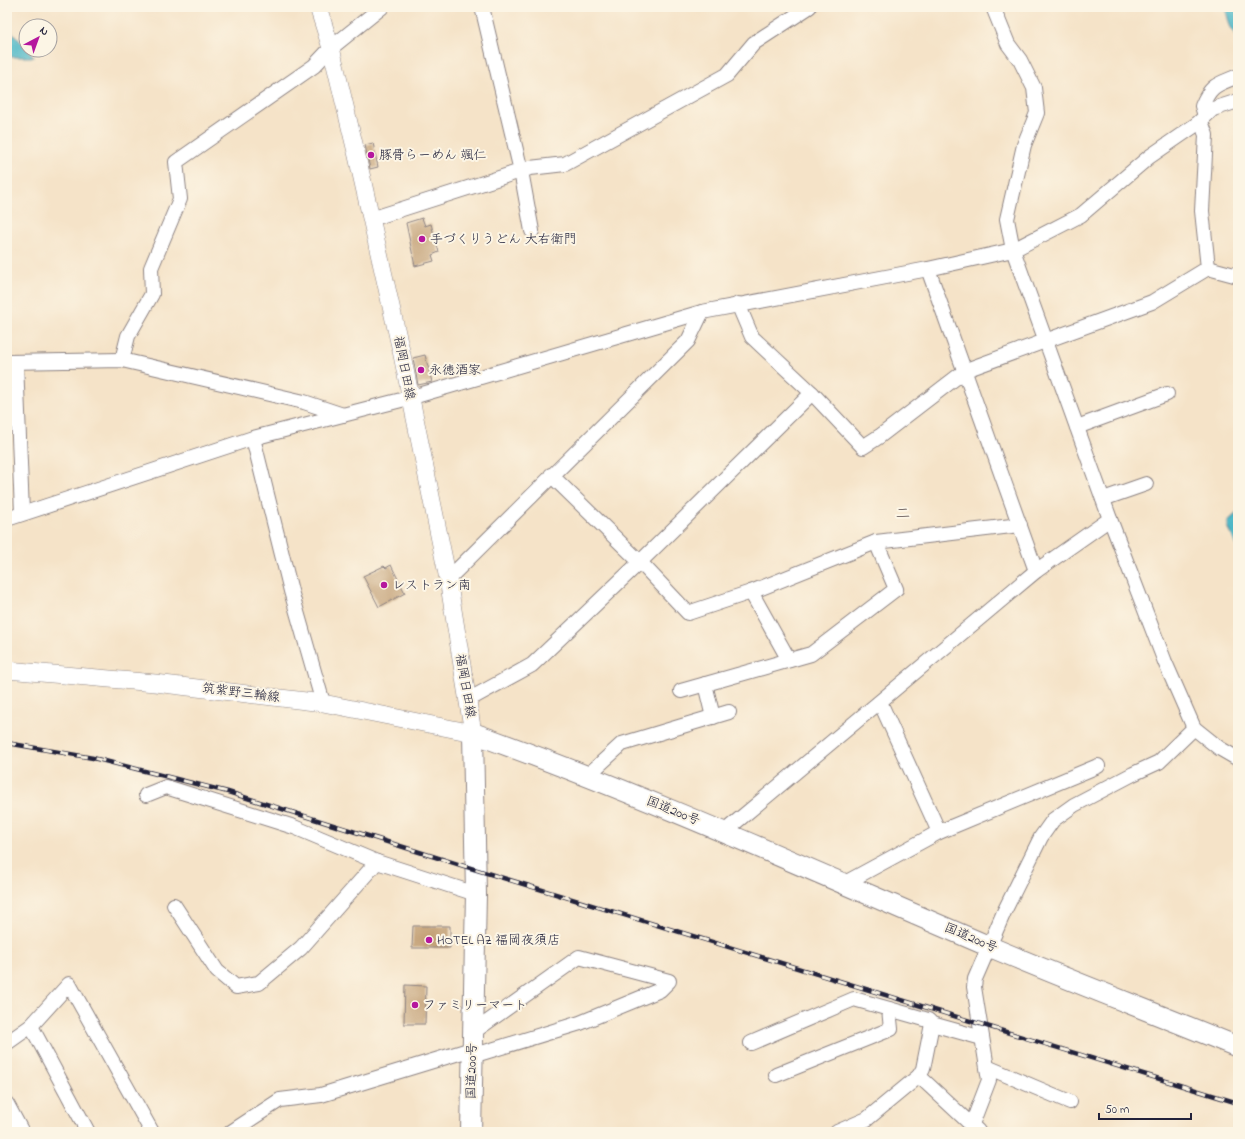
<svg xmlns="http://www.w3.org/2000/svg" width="1245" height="1139" font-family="'Indie Flower','Klee One',sans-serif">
<rect width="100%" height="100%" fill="#fcf5e5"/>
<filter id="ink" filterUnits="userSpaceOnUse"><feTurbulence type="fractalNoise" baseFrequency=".025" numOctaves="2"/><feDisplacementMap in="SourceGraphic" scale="8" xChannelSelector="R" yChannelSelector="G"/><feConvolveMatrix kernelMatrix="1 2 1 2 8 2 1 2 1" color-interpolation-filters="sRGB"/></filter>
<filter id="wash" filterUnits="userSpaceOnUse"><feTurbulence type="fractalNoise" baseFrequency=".012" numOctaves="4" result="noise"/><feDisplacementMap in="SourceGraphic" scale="16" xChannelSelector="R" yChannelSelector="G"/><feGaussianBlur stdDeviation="0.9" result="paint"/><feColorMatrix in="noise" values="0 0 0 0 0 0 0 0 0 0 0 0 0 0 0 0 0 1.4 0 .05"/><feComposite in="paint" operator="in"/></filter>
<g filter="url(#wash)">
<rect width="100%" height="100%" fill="#f5e3c8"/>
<!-- water -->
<g fill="#4ab6c6" stroke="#366c80">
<path d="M 1225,7 L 1238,7 L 1238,40 L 1230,26 Z"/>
<path d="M 7,26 L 34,57 L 7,57 Z"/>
<path d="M 1238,512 L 1238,551 L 1228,526 L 1228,521 Z"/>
</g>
<g id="blocks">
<!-- building -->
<g fill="#c4a278">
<path d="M 373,143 L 378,167 L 370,169 L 365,145 Z"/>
<path d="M 422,218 L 425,226 L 431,224 L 439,252 L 432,255 L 434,261 L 415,266 L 406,223 Z"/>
<path d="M 425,355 L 432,382 L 418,385 L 413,358 Z"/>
<path d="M 391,565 L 405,593 L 379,607 L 363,576 L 384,566 L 386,568 Z"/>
<path d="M 413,926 L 450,926 L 450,948 L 412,948 Z"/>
<path d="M 405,985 L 426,986 L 425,1024 L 404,1024 Z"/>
</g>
</g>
</g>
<g filter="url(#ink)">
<use href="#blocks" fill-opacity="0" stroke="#8c8282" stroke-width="1"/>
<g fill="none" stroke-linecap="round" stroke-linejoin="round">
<!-- minor casing -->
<g stroke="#8c8282" stroke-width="16">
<g id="minor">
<path d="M 482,7 L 521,171 L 532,231"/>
<path d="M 993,7 L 1008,44 L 1020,60 L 1034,88 L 1037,113 L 1024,145 L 1007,219 L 1013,250 L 1110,519 L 1165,662 L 1194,728 L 1219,748 L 1238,759"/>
<path d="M 1205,116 L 1202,106 C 1211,84 1217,85 1238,76"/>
<path d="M 1197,124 L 1203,127 L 1206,135 L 1202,211 L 1208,268"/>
<path d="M 371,219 L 530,168 L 565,164 L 727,75 L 754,43 L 809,7"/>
<path d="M 928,269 L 1036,571"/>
<path d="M 738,304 L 752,337 L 812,393 L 863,447 L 880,436 L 966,370 L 1152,302 L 1208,268 L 1238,276"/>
<path d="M 122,360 L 128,336 L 152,294 L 151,268 L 180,199 L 176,162 L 314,66 L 331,48 L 382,7"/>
<path d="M 7,362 L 122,360 L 304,402 L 343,415"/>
<path d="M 16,362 L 22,513"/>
<path d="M 1077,427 L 1167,394"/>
<path d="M 253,438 L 291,591 L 323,703"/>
<path d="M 551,475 L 640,562 L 688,613 L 751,592 L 876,542 L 1020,525"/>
<path d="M 1103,499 L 1146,484"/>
<path d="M 7,519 L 253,438 L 409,398 L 702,312 L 928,269 L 1013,250 L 1081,215 L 1149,157 L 1197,124 L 1213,109 L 1238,101"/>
<path d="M 448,579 L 688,341 L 702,312"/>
<path d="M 751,592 L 789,660"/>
<path d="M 705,684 L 713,717"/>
<path d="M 681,691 L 811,654 L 896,589 L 876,542"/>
<path d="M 468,700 L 532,665 L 640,562 L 812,393"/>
<path d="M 880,702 L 939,832"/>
<path d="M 587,776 L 622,744 L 729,712"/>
<path d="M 146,795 L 166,787 L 294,827 L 377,862 L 476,894"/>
<path d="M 724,832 L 1036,571 L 1110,519"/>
<path d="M 845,883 L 939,832 L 1098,766"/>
<path d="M 174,905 L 217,971 L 236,987 L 259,983 L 301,948 L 377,862"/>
<path d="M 31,1026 L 88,1132"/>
<path d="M 7,1043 L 31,1026 L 69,984 L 152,1132"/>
<path d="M 751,1043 L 854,999 L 928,1020 L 932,1024 L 982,1038"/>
<path d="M 472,1056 L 580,1023 L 660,990 L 669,981 L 579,957 L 472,1033"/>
<path d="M 987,1067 L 1070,1102"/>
<path d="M 776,1075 L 891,1029 L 889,1009"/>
<path d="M 919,1076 L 923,1069 L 932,1024"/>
<path d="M 7,1104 L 22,1132"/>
<path d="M 231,1132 L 280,1100 L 321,1095 L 472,1049"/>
<path d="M 837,1132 L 867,1119 L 919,1076 L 978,1131"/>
<path d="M 969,1132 L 989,1080 L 974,987 L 975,979 L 1004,912 L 1041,837 L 1053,820 L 1074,805 L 1133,774 L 1159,762 L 1194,728"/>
</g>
</g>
<!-- major casing -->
<g stroke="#8c8282" stroke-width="18">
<path id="major" d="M 7,670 L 155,683 L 323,703 L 473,733 L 448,579 L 402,355 L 357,156 L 331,48 L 318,7"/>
</g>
<!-- highway casing -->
<g stroke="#8c8282" stroke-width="22">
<path id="highway" d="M 471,1132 L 476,894 L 473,733 C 648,796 817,873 988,946 C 1071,981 1155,1013 1238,1047"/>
</g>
<!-- minor -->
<use href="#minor" stroke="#fff" stroke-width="14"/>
<!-- major -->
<use href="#major" stroke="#fff" stroke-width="17"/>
<!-- highway -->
<use href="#highway" stroke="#fff" stroke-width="20"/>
<!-- rail casing -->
<g stroke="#22223b" stroke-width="4.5">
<path id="rail" d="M 7,743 L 93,758 L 228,792 L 464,866 L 1238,1103"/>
</g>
<!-- rail -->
<use href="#rail" stroke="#fcf5e5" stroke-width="3" stroke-dasharray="9" stroke-linecap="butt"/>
</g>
</g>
<!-- markers -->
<g fill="#b5179e" stroke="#fcf5e5" stroke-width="1.5">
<circle cx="371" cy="155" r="4"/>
<circle cx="422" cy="239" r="4"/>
<circle cx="421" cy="370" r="4"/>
<circle cx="384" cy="585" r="4"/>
<circle cx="429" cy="940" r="4"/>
<circle cx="415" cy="1005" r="4"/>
</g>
<g text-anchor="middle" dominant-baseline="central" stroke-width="4" stroke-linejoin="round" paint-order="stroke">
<!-- poi labels -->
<g font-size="13" fill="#22223b" stroke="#fcf5e5" text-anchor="start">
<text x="379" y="155">豚骨らーめん 颯仁</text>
<text x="430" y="239">手づくりうどん 大右衛門</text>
<text x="429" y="370">永徳酒家</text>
<text x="392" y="585">レストラン南</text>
<text x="437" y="940">HOTEL AZ 福岡夜須店</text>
<text x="423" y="1005">ファミリーマート</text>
</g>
<!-- street labels -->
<g font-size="13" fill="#22223b" stroke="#fcf5e5">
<text transform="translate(404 368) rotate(79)">福岡日田線</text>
<text transform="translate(465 686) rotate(80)">福岡日田線</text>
<text transform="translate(241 693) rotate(7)">筑紫野三輪線</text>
<text transform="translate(673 811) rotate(22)">国道200号</text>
<text transform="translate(971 938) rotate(23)">国道200号</text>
<text transform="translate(472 1071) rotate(-89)">国道200号</text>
</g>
<!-- quarter labels -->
<g font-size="15" fill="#5b4f50" stroke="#fcf5e5">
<text x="903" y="514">二</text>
</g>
</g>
<!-- margin -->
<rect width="1245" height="1139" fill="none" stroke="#fcf5e5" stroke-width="24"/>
<!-- north arrow -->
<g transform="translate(38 38) rotate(41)"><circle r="19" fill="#fcf5e5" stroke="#a5a1a1"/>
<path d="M0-3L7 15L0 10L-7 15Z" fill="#b5179e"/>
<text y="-6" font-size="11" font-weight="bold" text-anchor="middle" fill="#22223b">N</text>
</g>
<!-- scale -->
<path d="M1099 1113v6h92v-6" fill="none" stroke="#22223b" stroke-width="2"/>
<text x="1105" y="1113" font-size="12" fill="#22223b" stroke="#fcf5e5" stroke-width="3" paint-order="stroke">50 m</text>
</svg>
